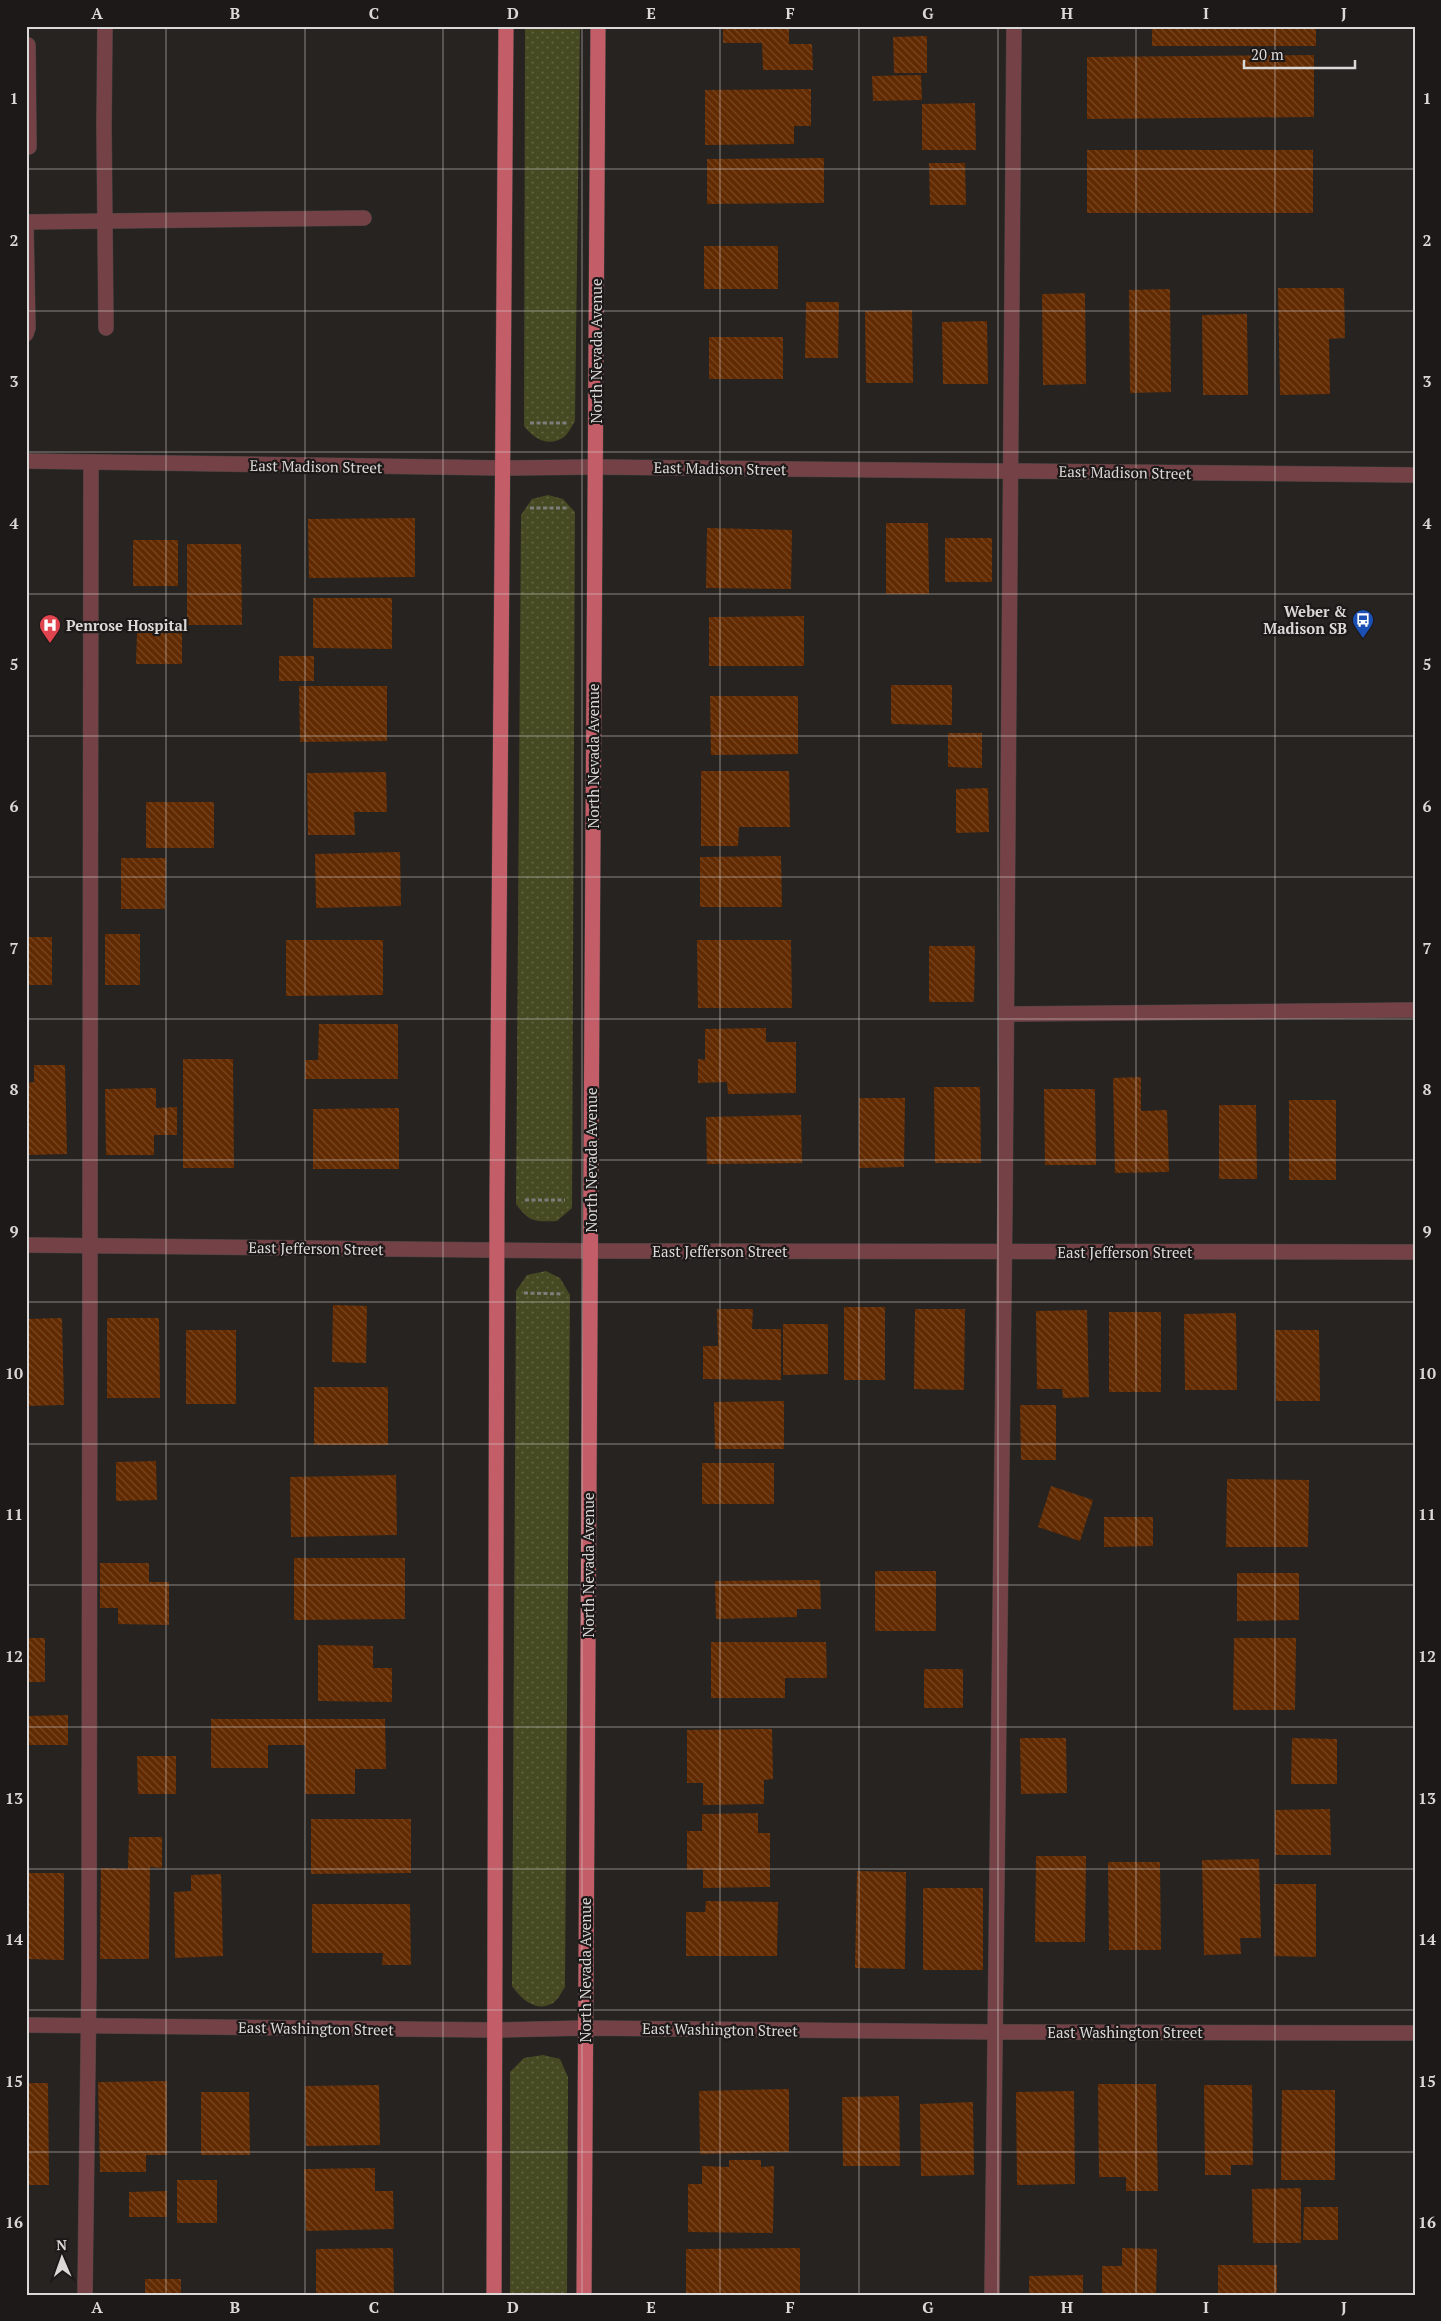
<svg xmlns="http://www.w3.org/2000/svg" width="1441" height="2321" font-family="'PT Serif',serif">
<defs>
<pattern id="grass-dots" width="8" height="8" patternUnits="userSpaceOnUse" patternTransform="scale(1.25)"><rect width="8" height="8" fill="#464a22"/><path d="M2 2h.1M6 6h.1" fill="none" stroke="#606441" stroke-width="1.8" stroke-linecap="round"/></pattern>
<pattern id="building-back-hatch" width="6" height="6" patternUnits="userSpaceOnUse" patternTransform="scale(1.25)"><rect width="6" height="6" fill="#622a00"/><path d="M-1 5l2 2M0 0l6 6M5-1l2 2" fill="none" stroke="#784824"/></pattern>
</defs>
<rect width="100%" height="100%" fill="#262321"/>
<!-- grass -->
<g fill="url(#grass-dots)">
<path d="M 525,26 L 580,26 L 575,421 C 572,426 568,434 564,437 C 548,448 533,438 524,426 Z"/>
<path d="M 548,495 L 563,499 L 575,512 L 572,1208 L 557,1221 C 535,1222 529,1222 516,1204 L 521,515 L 532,499 Z"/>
<path d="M 546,1271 L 560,1278 L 570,1295 L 565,1987 C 562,1991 558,2000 553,2003 C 536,2013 521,1999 512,1986 L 516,1291 L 527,1275 Z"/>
<path d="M 543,2055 L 560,2059 L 568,2077 L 567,2295 L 510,2295 L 510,2072 L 524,2058 Z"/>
</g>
<!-- building -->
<g fill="url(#building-back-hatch)">
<path d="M 723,26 L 789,26 L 789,44 L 812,44 L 813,70 L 763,70 L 762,43 L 723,43 Z"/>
<rect x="1152" y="26" width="164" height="20"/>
<path d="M 927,36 L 927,73 L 894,73 L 893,37 Z"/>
<path d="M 1314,55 L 1314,117 L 1087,119 L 1087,57 Z"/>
<path d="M 921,75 L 922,100 L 873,101 L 872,76 Z"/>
<path d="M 811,89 L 811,126 L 794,126 L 794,144 L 705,145 L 705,90 Z"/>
<path d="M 975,103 L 976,150 L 922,150 L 922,104 Z"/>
<rect x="1087" y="150" width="226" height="63"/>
<path d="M 824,158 L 824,203 L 707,204 L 707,159 Z"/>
<path d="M 929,163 L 965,163 L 966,205 L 930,205 Z"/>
<rect x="704" y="246" width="74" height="43"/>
<path d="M 1278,288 L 1344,288 L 1345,338 L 1329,339 L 1330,394 L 1280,395 Z"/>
<path d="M 1170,289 L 1171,392 L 1130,393 L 1129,290 Z"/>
<path d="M 1085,293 L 1086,384 L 1043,385 L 1042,294 Z"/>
<path d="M 806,302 L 839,302 L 838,358 L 805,358 Z"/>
<path d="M 912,310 L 913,383 L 866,383 L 865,311 Z"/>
<path d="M 1247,314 L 1248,395 L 1203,395 L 1202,315 Z"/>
<path d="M 987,321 L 988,384 L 943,384 L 942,322 Z"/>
<rect x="709" y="337" width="74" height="42"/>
<path d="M 415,518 L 415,577 L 309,578 L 308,519 Z"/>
<path d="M 886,523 L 928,523 L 929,594 L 886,594 Z"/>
<path d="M 707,528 L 792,530 L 791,589 L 706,588 Z"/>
<rect x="945" y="538" width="47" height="44"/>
<rect x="133" y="540" width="45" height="46"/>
<path d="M 187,544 L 241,544 L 242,625 L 187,625 Z"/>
<path d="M 313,598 L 392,598 L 392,649 L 313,648 Z"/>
<path d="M 804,616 L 804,666 L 709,666 L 709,617 Z"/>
<path d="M 137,633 L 182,633 L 182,664 L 136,664 Z"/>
<rect x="279" y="656" width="35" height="25"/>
<path d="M 891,685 L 952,685 L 952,725 L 891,724 Z"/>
<path d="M 299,686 L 387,686 L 387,741 L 300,742 Z"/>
<path d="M 710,696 L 798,696 L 798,754 L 711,755 Z"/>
<path d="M 948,733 L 982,733 L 982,768 L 948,767 Z"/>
<path d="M 701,771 L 789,771 L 790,827 L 739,827 L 738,846 L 701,846 Z"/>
<path d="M 386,772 L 387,812 L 354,812 L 355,835 L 308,835 L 307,773 Z"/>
<path d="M 988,788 L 989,832 L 956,833 L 956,789 Z"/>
<rect x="146" y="802" width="68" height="46"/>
<path d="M 400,852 L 401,906 L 316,908 L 315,854 Z"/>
<path d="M 781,856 L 782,907 L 700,907 L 700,857 Z"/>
<path d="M 121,858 L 166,858 L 165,909 L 121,909 Z"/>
<rect x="105" y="934" width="35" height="51"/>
<rect x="26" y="937" width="26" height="48"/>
<path d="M 286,940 L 383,940 L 383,995 L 286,996 Z"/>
<path d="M 697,940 L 791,940 L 792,1008 L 698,1008 Z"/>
<path d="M 929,946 L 975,946 L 974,1002 L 929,1002 Z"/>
<path d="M 319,1024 L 398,1024 L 398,1079 L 305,1079 L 305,1060 L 318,1060 Z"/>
<path d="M 766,1028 L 766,1042 L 796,1042 L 796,1093 L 728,1094 L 727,1082 L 698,1083 L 698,1059 L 705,1060 L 705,1029 Z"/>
<path d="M 183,1059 L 233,1059 L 234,1168 L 183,1168 Z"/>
<path d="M 34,1065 L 65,1065 L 67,1154 L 26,1155 L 26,1083 L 34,1082 Z"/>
<path d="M 1141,1077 L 1141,1111 L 1167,1110 L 1169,1172 L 1115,1173 L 1113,1078 Z"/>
<path d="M 934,1087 L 980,1087 L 981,1163 L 935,1163 Z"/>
<path d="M 156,1088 L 156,1108 L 177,1107 L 177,1135 L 154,1135 L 154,1155 L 106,1155 L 105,1089 Z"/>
<path d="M 1044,1089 L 1095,1089 L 1096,1165 L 1045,1165 Z"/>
<path d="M 859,1098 L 905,1098 L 904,1167 L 859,1168 Z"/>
<rect x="1289" y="1100" width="47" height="80"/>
<path d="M 1219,1105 L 1256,1105 L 1257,1179 L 1219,1179 Z"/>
<path d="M 399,1108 L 399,1169 L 313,1169 L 313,1109 Z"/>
<path d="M 801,1115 L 802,1163 L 707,1164 L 706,1117 Z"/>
<path d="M 333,1305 L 367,1306 L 366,1363 L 332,1362 Z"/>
<rect x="844" y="1307" width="41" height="73"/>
<path d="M 717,1309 L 753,1309 L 752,1329 L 781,1329 L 781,1380 L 703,1379 L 703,1346 L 718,1346 Z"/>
<path d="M 915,1309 L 965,1309 L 964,1390 L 914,1389 Z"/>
<path d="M 1087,1310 L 1089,1397 L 1063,1398 L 1062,1389 L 1037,1389 L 1036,1311 Z"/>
<rect x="1109" y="1312" width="52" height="80"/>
<path d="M 1236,1313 L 1237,1390 L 1185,1390 L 1184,1314 Z"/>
<path d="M 62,1318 L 64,1405 L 26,1406 L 26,1319 Z"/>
<path d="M 107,1318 L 159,1318 L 160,1398 L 107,1398 Z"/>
<path d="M 783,1324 L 828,1324 L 828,1374 L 783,1375 Z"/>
<rect x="186" y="1330" width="50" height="74"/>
<path d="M 1275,1330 L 1319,1330 L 1320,1401 L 1276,1401 Z"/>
<rect x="314" y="1387" width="74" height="58"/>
<path d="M 784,1401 L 784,1449 L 715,1449 L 714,1402 Z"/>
<path d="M 1020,1405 L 1056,1405 L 1056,1460 L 1021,1460 Z"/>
<path d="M 156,1461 L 157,1500 L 116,1501 L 116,1462 Z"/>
<rect x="702" y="1463" width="72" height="41"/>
<path d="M 396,1475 L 397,1535 L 291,1537 L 290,1477 Z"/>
<path d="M 1227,1479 L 1309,1480 L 1308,1547 L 1226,1547 Z"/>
<rect x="26" y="1481" width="3" height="49"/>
<path d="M 1051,1486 L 1093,1500 L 1080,1541 L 1038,1527 Z"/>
<path d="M 1104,1517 L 1153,1517 L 1153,1546 L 1104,1547 Z"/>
<path d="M 294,1558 L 405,1558 L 405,1619 L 294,1620 Z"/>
<path d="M 100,1563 L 149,1563 L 149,1582 L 169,1582 L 169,1625 L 118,1624 L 118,1608 L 100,1608 Z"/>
<rect x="875" y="1571" width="61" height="60"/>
<path d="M 1237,1573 L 1299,1573 L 1299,1620 L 1237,1621 Z"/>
<path d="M 820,1580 L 821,1609 L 797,1609 L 797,1617 L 716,1619 L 715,1581 Z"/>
<rect x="26" y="1638" width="19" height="44"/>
<path d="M 1234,1638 L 1296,1638 L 1295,1710 L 1233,1710 Z"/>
<path d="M 711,1642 L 826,1642 L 827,1678 L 785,1678 L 785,1698 L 711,1698 Z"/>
<path d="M 318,1645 L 373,1646 L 373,1668 L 392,1668 L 392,1702 L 318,1701 Z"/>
<rect x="924" y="1669" width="39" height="39"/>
<path d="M 68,1715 L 68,1745 L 26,1745 L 26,1716 Z"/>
<path d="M 211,1719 L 385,1719 L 386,1769 L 355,1769 L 355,1794 L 305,1794 L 305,1745 L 268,1745 L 268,1768 L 211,1768 Z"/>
<path d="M 772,1729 L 773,1779 L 764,1780 L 764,1804 L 703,1805 L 703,1783 L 687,1783 L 687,1730 Z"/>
<path d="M 1020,1738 L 1066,1738 L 1067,1793 L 1021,1794 Z"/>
<path d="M 1292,1738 L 1337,1739 L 1337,1784 L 1291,1784 Z"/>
<path d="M 137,1756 L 176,1756 L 176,1794 L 138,1794 Z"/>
<path d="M 1330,1809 L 1331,1855 L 1275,1855 L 1275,1810 Z"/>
<path d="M 758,1813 L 758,1833 L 770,1833 L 770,1887 L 703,1888 L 703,1869 L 687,1870 L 687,1831 L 702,1831 L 702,1814 Z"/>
<path d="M 311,1819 L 411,1819 L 411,1873 L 311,1874 Z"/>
<path d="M 129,1837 L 162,1837 L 162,1868 L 150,1867 L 149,1959 L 100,1959 L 101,1868 L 128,1869 Z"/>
<path d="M 1036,1856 L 1086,1856 L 1085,1942 L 1035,1942 Z"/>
<path d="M 1259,1859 L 1261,1938 L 1240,1938 L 1241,1954 L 1204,1955 L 1202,1860 Z"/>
<path d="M 1108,1862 L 1160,1862 L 1161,1950 L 1109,1950 Z"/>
<path d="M 857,1871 L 906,1872 L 905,1969 L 855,1968 Z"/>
<path d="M 26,1873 L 64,1873 L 64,1960 L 26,1959 Z"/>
<path d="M 221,1874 L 223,1956 L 175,1958 L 174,1892 L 191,1891 L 191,1875 Z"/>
<path d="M 1274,1884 L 1316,1884 L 1316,1957 L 1274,1956 Z"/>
<rect x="923" y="1888" width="60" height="82"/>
<path d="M 706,1901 L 778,1902 L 777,1956 L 686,1956 L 686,1912 L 705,1912 Z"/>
<path d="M 312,1904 L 410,1904 L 411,1965 L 382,1965 L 383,1953 L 312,1953 Z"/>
<path d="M 167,2081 L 167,2155 L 146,2155 L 146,2172 L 100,2172 L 98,2082 Z"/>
<path d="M 26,2083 L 48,2083 L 49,2185 L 26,2185 Z"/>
<path d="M 1098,2084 L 1156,2084 L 1158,2191 L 1126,2191 L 1126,2177 L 1099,2177 Z"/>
<path d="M 379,2085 L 380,2145 L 306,2146 L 305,2086 Z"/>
<path d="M 1204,2085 L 1252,2085 L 1253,2165 L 1231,2165 L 1231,2175 L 1205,2175 Z"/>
<path d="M 789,2089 L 789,2152 L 700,2154 L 699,2091 Z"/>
<path d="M 1282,2090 L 1335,2090 L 1335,2180 L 1281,2180 Z"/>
<path d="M 1074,2091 L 1075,2184 L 1017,2185 L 1016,2092 Z"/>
<path d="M 201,2092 L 249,2092 L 250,2155 L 201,2155 Z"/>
<path d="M 899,2096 L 900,2166 L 843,2166 L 842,2097 Z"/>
<path d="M 973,2102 L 974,2175 L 921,2176 L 920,2104 Z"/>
<path d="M 729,2160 L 761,2160 L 761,2167 L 774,2166 L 773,2233 L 688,2232 L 688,2184 L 702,2184 L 702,2166 L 729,2167 Z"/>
<path d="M 375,2168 L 375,2191 L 393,2191 L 394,2229 L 306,2231 L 304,2169 Z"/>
<rect x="177" y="2180" width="40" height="43"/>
<path d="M 1301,2188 L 1301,2243 L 1253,2243 L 1252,2189 Z"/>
<path d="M 167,2191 L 167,2217 L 129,2217 L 129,2192 Z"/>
<path d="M 1304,2207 L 1338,2207 L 1338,2240 L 1303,2240 Z"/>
<path d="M 393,2248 L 394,2295 L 316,2295 L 316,2249 Z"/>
<path d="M 800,2248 L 800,2295 L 686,2295 L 686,2249 Z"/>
<path d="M 1122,2248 L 1157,2249 L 1156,2295 L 1102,2295 L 1102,2266 L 1122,2266 Z"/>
<rect x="1218" y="2265" width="59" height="30"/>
<path d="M 1083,2275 L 1083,2295 L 1029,2295 L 1029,2276 Z"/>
<rect x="145" y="2279" width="36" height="16"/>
</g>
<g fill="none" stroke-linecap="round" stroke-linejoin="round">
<!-- minor casing -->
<g stroke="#43403e" stroke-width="16">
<g id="minor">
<path d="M 105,26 L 104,126 L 106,328"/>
<path d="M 28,45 L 29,147"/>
<path d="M 26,222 L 364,218"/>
<path d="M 26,224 L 28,328 L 26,334"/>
<path d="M 26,461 L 503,468 L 595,467 L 1415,475"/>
<path d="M 1007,1014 L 1415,1010"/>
<path d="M 26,1245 L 590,1251 L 1415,1252"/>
<path d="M 26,2025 L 495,2030 L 585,2028 L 997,2032 L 1415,2033"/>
<path d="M 85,2295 L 89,1979 L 91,464"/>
<path d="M 992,2295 L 1005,1204 L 1014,26"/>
</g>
</g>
<!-- major casing -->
<g stroke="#43403e" stroke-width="16">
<g id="major">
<path d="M 494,2295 L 497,1200 L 506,26"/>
<path d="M 584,2295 L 598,26"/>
</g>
</g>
<!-- path -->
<g stroke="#7f7d7b" stroke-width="3" stroke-dasharray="4 2.5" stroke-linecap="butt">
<path d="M 530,423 L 568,423"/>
<path d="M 530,508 L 568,508"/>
<path d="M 525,1200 L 565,1200"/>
<path d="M 524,1293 L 563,1294"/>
</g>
<!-- minor -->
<use href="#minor" stroke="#744246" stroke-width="15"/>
<!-- major -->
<use href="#major" stroke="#c35d67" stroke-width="15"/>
</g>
<!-- grid -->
<path fill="none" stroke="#dbd9d8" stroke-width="1" stroke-opacity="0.55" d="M 166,26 L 166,2295M 305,26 L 305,2295M 443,26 L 443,2295M 582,26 L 582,2295M 720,26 L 720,2295M 859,26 L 859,2295M 998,26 L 998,2295M 1136,26 L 1136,2295M 1275,26 L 1275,2295M 26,169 L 1415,169M 26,311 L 1415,311M 26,452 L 1415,452M 26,594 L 1415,594M 26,736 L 1415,736M 26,877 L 1415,877M 26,1019 L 1415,1019M 26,1160 L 1415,1160M 26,1302 L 1415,1302M 26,1444 L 1415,1444M 26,1585 L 1415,1585M 26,1727 L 1415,1727M 26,1869 L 1415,1869M 26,2010 L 1415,2010M 26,2152 L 1415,2152"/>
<!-- icons -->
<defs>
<g id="bus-pin" transform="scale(1.125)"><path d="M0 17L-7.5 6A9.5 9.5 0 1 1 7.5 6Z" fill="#1a4fb4" stroke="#1c1918"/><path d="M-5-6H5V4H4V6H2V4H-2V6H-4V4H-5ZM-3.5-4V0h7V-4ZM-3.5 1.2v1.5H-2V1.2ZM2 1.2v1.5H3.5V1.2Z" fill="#fff"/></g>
<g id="hospital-pin" transform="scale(1.125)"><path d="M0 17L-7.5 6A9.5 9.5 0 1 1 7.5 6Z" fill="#e0444e" stroke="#1c1918"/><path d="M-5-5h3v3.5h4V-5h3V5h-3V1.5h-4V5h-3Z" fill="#fff"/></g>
</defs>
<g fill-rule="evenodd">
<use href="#bus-pin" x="1363" y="620"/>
<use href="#hospital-pin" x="50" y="625"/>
</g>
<g text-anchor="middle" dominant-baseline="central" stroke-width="4.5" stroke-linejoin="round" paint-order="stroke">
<!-- street labels -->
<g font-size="15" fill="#dbd9d8" stroke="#1c1918">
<text transform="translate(596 351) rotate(-90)">North Nevada Avenue</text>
<text transform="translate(316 466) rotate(1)">East Madison Street</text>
<text transform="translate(720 468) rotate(1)">East Madison Street</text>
<text transform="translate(1125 472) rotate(1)">East Madison Street</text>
<text transform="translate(593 756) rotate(-90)">North Nevada Avenue</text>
<text transform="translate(591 1160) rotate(-90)">North Nevada Avenue</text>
<text transform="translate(316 1248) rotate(1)">East Jefferson Street</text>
<text x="720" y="1251">East Jefferson Street</text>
<text x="1125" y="1252">East Jefferson Street</text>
<text transform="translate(588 1565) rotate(-90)">North Nevada Avenue</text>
<text transform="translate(585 1970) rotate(-90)">North Nevada Avenue</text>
<text transform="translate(316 2028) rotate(1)">East Washington Street</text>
<text transform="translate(720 2029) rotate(1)">East Washington Street</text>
<text x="1125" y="2032">East Washington Street</text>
</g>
<!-- poi labels -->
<g font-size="15" font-weight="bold" fill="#dbd9d8" stroke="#1c1918" text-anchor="end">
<text x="1347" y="611">Weber &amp;<tspan x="1347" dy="17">Madison SB</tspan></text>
<text x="66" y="625" text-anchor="start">Penrose Hospital</text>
</g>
</g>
<!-- border -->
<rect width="1441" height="2321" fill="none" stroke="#1c1918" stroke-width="55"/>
<!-- north arrow -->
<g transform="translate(62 2258) rotate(358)" stroke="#1c1918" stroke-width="4" paint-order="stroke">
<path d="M0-4L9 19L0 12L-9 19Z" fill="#dbd9d8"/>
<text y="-8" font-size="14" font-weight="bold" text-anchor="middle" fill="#dbd9d8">N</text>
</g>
<!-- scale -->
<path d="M1244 60v8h111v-8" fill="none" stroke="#dbd9d8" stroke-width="2.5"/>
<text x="1251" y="60" font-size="15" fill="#dbd9d8" stroke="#1c1918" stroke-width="4" paint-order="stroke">20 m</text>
<rect x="28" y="28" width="1386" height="2266" fill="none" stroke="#dbd9d8" stroke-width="2"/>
<g font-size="16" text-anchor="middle" font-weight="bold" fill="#dbd9d8">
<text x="97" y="19">A</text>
<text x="235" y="19">B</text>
<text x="374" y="19">C</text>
<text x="513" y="19">D</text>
<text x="651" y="19">E</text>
<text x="790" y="19">F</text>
<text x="928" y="19">G</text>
<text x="1067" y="19">H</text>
<text x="1206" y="19">I</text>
<text x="1344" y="19">J</text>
<text x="14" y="104">1</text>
<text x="1427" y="104">1</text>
<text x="14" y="246">2</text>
<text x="1427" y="246">2</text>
<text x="14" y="387">3</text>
<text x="1427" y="387">3</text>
<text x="14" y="529">4</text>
<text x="1427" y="529">4</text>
<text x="14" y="670">5</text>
<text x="1427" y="670">5</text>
<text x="14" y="812">6</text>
<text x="1427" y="812">6</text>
<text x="14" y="954">7</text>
<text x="1427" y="954">7</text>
<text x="14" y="1095">8</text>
<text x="1427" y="1095">8</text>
<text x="14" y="1237">9</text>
<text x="1427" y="1237">9</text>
<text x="14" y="1379">10</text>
<text x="1427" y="1379">10</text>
<text x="14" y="1520">11</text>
<text x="1427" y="1520">11</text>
<text x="14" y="1662">12</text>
<text x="1427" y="1662">12</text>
<text x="14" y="1804">13</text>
<text x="1427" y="1804">13</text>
<text x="14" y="1945">14</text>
<text x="1427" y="1945">14</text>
<text x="14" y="2087">15</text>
<text x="1427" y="2087">15</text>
<text x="14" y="2228">16</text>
<text x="1427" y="2228">16</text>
<text x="97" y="2313">A</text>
<text x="235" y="2313">B</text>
<text x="374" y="2313">C</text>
<text x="513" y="2313">D</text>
<text x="651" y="2313">E</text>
<text x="790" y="2313">F</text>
<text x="928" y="2313">G</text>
<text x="1067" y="2313">H</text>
<text x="1206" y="2313">I</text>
<text x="1344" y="2313">J</text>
</g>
</svg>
